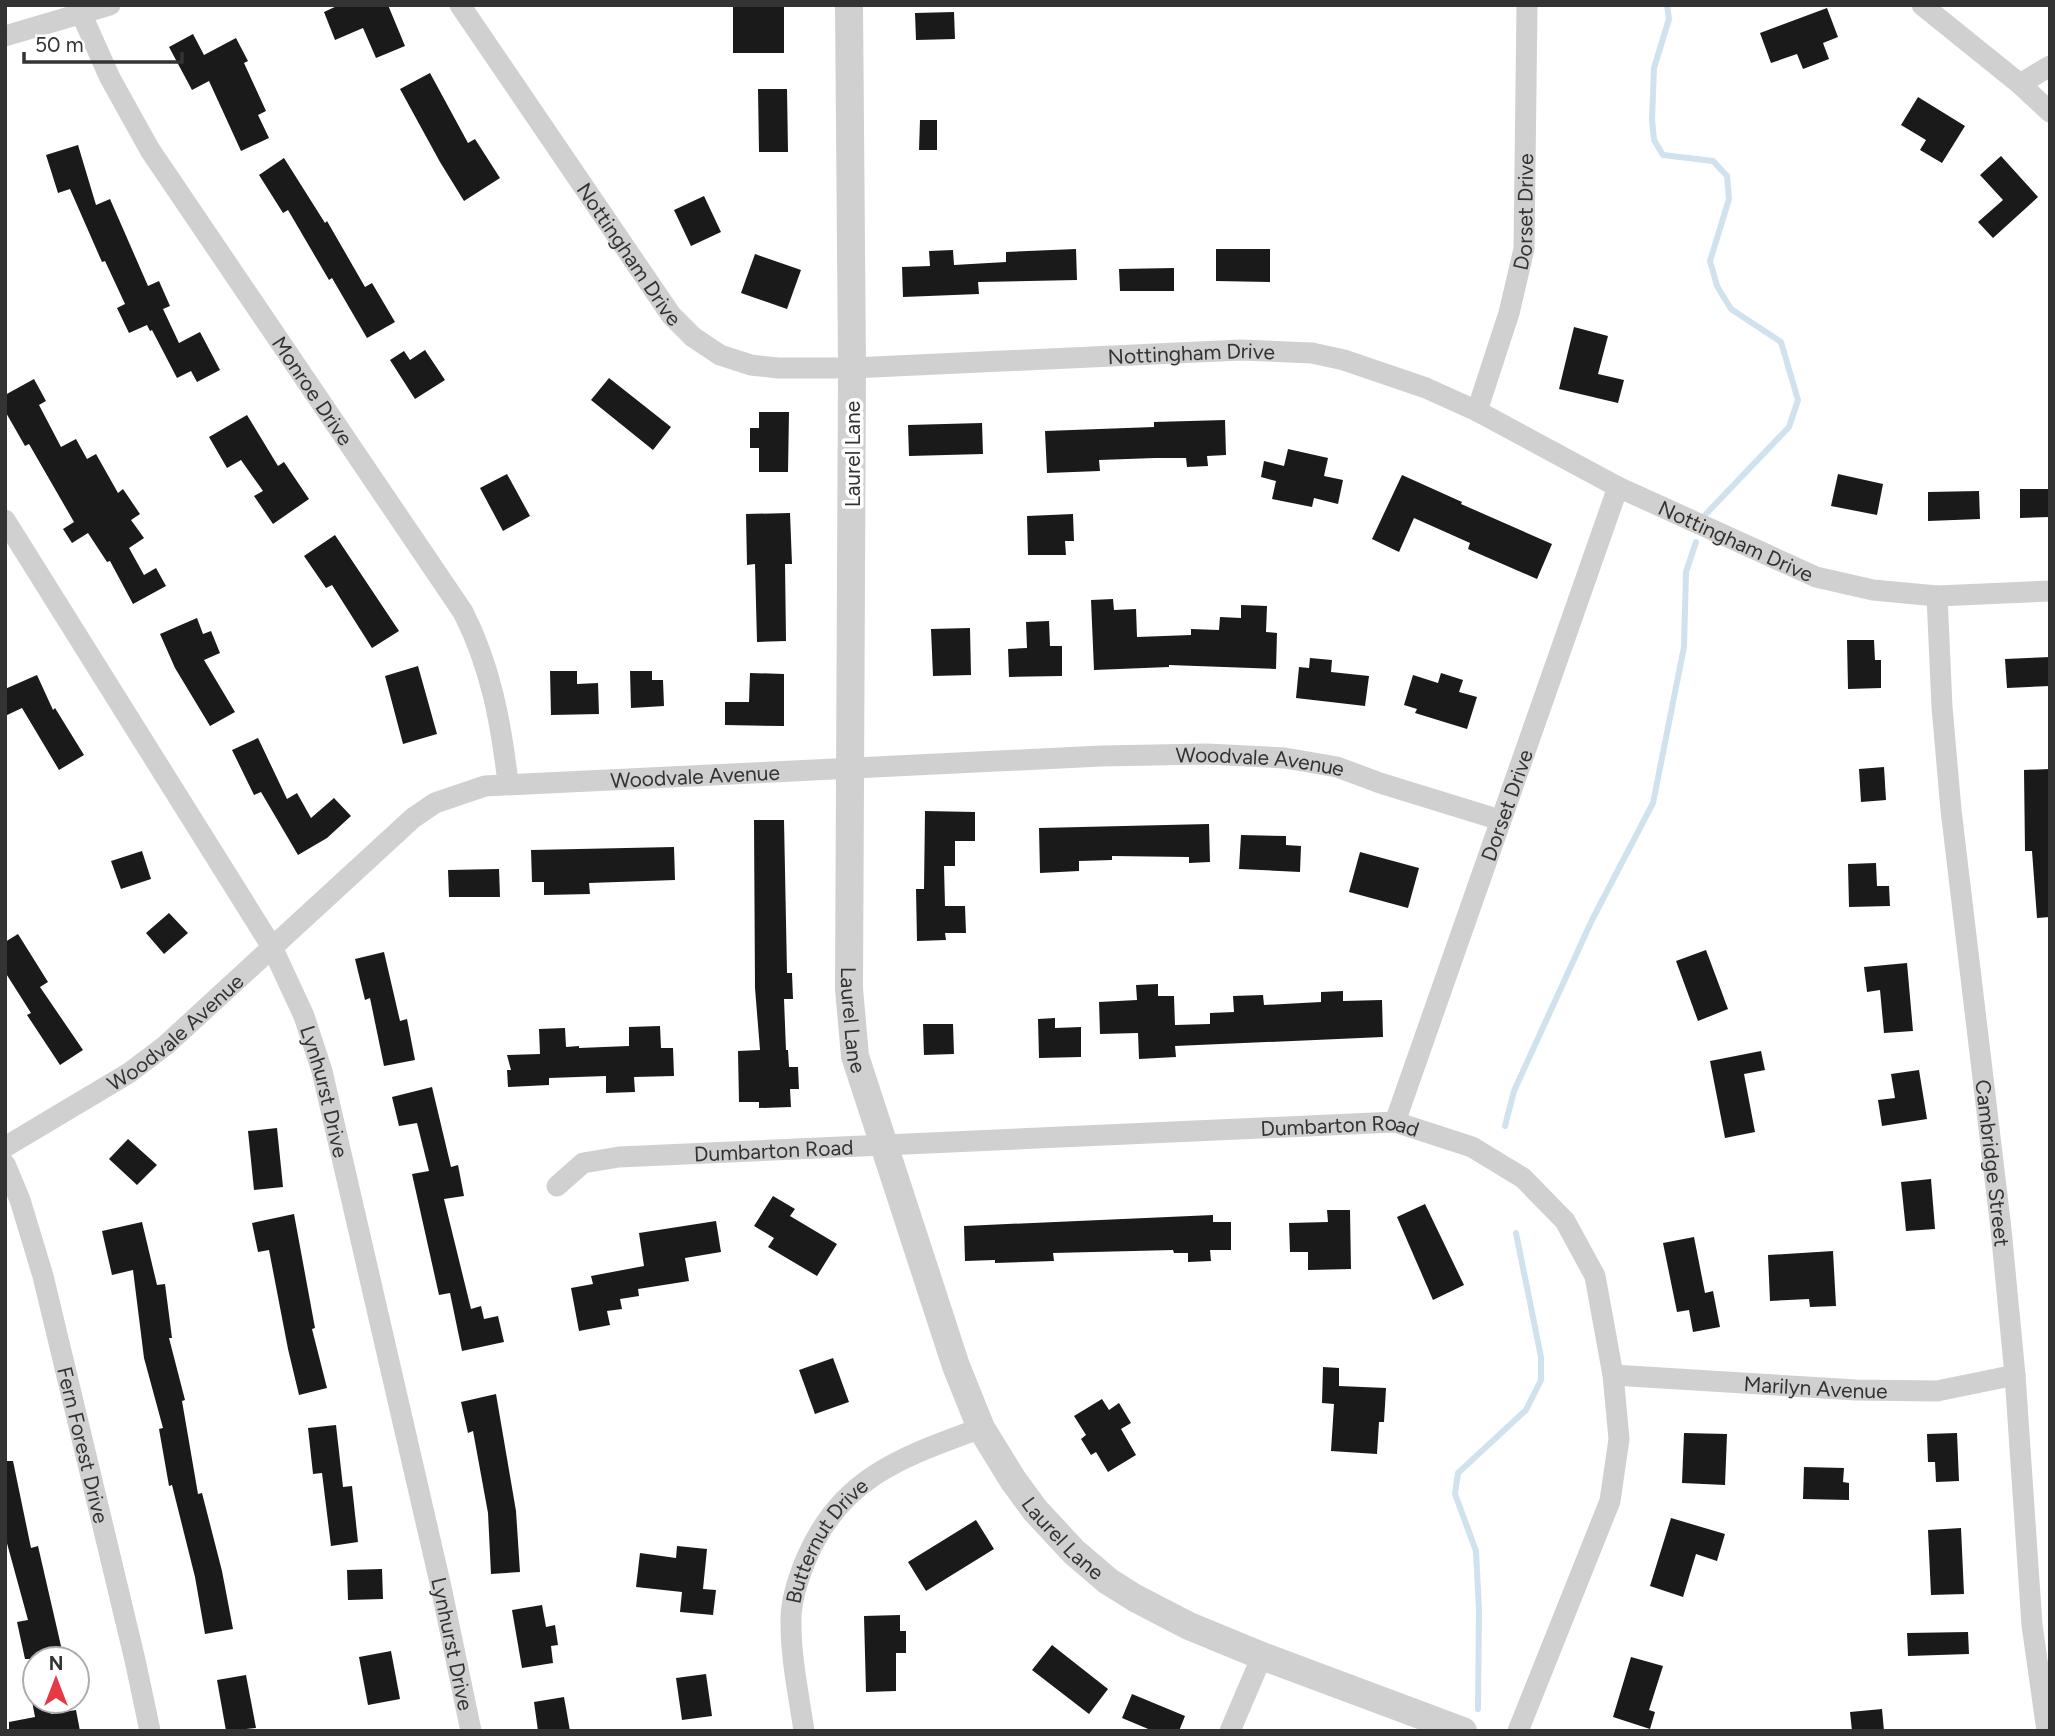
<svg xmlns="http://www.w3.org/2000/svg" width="2055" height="1736" font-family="Figtree,sans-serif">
<rect width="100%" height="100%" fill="#fff"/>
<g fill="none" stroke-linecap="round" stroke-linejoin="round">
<!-- stream -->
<g stroke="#cfe2ee" stroke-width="6">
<path d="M 1667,5 L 1669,19 L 1654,68 L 1652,120 L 1654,140 L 1663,155 L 1713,161 L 1727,176 L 1729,199 L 1710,261 L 1717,286 L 1731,309 L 1781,342 L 1798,400 L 1789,427 L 1706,514"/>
<path d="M 1505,1126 L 1514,1091 L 1592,920 L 1653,803 L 1684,647 L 1686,572 L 1696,542"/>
<path d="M 1478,1709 L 1479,1610 L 1476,1551 L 1455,1494 L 1458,1473 L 1526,1410 L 1541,1380 L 1541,1357 L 1516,1233"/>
</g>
</g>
<!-- building -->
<g fill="#1a1a1a">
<path d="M 339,5 L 388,5 L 405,46 L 376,58 L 363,28 L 335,40 L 324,12 Z"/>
<rect x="733" y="5" width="51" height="48"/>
<path d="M 1827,8 L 1838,37 L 1823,43 L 1829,59 L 1803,69 L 1797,54 L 1771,63 L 1760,33 Z"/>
<path d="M 954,12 L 955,39 L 916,40 L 915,13 Z"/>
<path d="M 193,34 L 204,55 L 236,38 L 248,61 L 244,63 L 266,111 L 258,115 L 269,138 L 241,151 L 209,81 L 192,90 L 169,47 Z"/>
<path d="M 430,73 L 468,143 L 475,139 L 500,178 L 464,201 L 440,162 L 400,89 Z"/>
<path d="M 758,89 L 787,89 L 788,152 L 759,152 Z"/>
<path d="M 1918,97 L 1965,126 L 1942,163 L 1920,150 L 1926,140 L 1901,125 Z"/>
<path d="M 920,120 L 937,120 L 937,150 L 919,150 Z"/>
<path d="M 78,145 L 96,205 L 110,199 L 148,286 L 159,281 L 170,306 L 163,309 L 179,343 L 200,332 L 220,370 L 197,382 L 191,371 L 177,378 L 152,330 L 150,331 L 147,325 L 129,333 L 117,308 L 125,304 L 105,261 L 102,262 L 70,189 L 58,193 L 46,155 Z"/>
<path d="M 2001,156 L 2038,197 L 1993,238 L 1978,222 L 2003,200 L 1980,175 Z"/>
<path d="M 284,158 L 325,223 L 327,221 L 365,287 L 372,283 L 395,322 L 367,338 L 332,278 L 329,280 L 288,210 L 283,213 L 259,175 Z"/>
<path d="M 704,196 L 721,232 L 691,246 L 674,210 Z"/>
<path d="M 1076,249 L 1077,280 L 978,282 L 979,294 L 903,297 L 902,267 L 930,266 L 929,251 L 953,250 L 954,265 L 1006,262 L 1006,252 Z"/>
<path d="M 1216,249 L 1270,249 L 1270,282 L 1216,281 Z"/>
<path d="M 755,254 L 801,270 L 787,309 L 741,293 Z"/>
<path d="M 1174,268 L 1174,291 L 1120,291 L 1119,269 Z"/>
<path d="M 1574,327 L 1608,336 L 1598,374 L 1624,380 L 1618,403 L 1559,389 Z"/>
<path d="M 425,350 L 445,380 L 415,399 L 390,360 L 404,351 L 410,360 Z"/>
<path d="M 609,378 L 671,427 L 653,450 L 591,400 Z"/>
<path d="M 34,379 L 46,401 L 39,405 L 61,447 L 76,439 L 87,459 L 96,454 L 118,493 L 123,489 L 140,514 L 131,520 L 144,538 L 129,548 L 144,575 L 156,568 L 166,586 L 133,604 L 110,561 L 107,562 L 88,533 L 72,543 L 63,529 L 74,522 L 29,444 L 25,446 L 5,411 L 5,395 Z"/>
<path d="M 759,412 L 789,412 L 788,472 L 759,472 L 759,448 L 750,448 L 750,428 L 759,428 Z"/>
<path d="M 247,415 L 278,466 L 284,462 L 309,499 L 273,524 L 254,496 L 263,491 L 241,460 L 227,468 L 209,437 Z"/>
<path d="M 1225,420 L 1226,455 L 1207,456 L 1208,466 L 1187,467 L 1186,458 L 1155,458 L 1099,460 L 1100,471 L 1047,473 L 1045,431 L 1154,427 L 1154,422 Z"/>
<path d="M 982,423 L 983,454 L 909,456 L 908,425 Z"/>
<path d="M 1288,449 L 1328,458 L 1324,476 L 1343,480 L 1338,504 L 1314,498 L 1312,507 L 1272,499 L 1276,481 L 1261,477 L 1264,461 L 1284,466 Z"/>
<path d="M 507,474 L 530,516 L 503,531 L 480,488 Z"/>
<path d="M 1838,474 L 1883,484 L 1877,515 L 1831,506 Z"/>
<path d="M 1402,475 L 1462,502 L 1461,504 L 1552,544 L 1537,579 L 1468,549 L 1470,543 L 1414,518 L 1399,552 L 1372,539 Z"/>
<path d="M 2020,489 L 2050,489 L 2050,517 L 2020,518 Z"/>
<path d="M 1979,491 L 1980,519 L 1928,521 L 1928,492 Z"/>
<path d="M 790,513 L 792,564 L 785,564 L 786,641 L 757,642 L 755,564 L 747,565 L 746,514 Z"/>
<path d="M 1073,514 L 1074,541 L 1065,541 L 1066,555 L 1028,555 L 1027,516 Z"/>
<path d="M 335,535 L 399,631 L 372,648 L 332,585 L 326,588 L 304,556 Z"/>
<path d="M 1113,599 L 1114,610 L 1136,609 L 1137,637 L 1191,635 L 1191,629 L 1219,630 L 1220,617 L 1241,618 L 1241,605 L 1267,606 L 1266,632 L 1277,633 L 1276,669 L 1169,665 L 1169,667 L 1094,670 L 1091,600 Z"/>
<path d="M 197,618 L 203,634 L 211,631 L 220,653 L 204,660 L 235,712 L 210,726 L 175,668 L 160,634 Z"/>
<path d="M 1049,621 L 1050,646 L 1062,646 L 1062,676 L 1009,677 L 1008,649 L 1027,648 L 1026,622 Z"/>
<path d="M 970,628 L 971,675 L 933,676 L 931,629 Z"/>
<path d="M 1847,640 L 1874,640 L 1875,660 L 1881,660 L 1881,688 L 1848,689 Z"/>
<path d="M 2050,657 L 2050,686 L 2007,688 L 2005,659 Z"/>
<path d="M 1310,658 L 1332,660 L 1331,672 L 1369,676 L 1365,706 L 1296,698 L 1299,667 L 1309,668 Z"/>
<path d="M 418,666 L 437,734 L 403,744 L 385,676 Z"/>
<path d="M 550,671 L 577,671 L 577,684 L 598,683 L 599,714 L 551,715 Z"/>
<path d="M 630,671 L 652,671 L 652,680 L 663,680 L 664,706 L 631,708 Z"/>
<path d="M 750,673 L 784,674 L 784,726 L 725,725 L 725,702 L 749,702 Z"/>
<path d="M 1441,673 L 1463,680 L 1459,692 L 1477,697 L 1467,729 L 1415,713 L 1417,709 L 1404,705 L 1413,675 L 1438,683 Z"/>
<path d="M 37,675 L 53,710 L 55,708 L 84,755 L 59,770 L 22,708 L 5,716 L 5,689 Z"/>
<path d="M 258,738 L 287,799 L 297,793 L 311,818 L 334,798 L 351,816 L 327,838 L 298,855 L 261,792 L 254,795 L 232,750 Z"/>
<path d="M 1884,767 L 1886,800 L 1861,802 L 1859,769 Z"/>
<path d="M 2050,769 L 2050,917 L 2037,918 L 2032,851 L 2025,851 L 2024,770 Z"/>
<path d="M 925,811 L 975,812 L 975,841 L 955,841 L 955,866 L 944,866 L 945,906 L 965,906 L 966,933 L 945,933 L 946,940 L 917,941 L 916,889 L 924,889 Z"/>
<path d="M 754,820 L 784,820 L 787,973 L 792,973 L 793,999 L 784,999 L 786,1050 L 788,1050 L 789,1067 L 798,1067 L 799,1089 L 790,1089 L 791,1107 L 759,1108 L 759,1102 L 739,1102 L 738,1051 L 760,1050 L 755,988 Z"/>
<path d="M 1209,824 L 1210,862 L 1189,863 L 1189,857 L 1112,856 L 1112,860 L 1079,861 L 1079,871 L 1040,873 L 1039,828 Z"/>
<path d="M 1241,835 L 1286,836 L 1286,845 L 1301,846 L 1300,872 L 1239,869 Z"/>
<path d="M 674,847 L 675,880 L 589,883 L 590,894 L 544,895 L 544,882 L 532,882 L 531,850 Z"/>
<path d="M 142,851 L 151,879 L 121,889 L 111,861 Z"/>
<path d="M 1360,852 L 1419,868 L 1408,908 L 1349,892 Z"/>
<path d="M 1876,863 L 1877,886 L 1889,886 L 1890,906 L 1849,907 L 1848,864 Z"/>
<path d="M 499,869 L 500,897 L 449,897 L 448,870 Z"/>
<path d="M 169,913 L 188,933 L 164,954 L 146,933 Z"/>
<path d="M 18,934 L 48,982 L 40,987 L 83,1050 L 60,1065 L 27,1015 L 31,1013 L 5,972 L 5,942 Z"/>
<path d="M 1706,950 L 1728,1009 L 1698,1021 L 1676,961 Z"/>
<path d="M 384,952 L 400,1021 L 407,1019 L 415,1060 L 384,1066 L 370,998 L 365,1000 L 355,959 Z"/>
<path d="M 1907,963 L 1913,1031 L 1884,1033 L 1880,990 L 1867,992 L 1864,967 Z"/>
<path d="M 1158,984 L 1158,996 L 1174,996 L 1175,1025 L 1210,1024 L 1210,1013 L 1234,1012 L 1233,996 L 1263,995 L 1264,1005 L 1321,1002 L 1321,992 L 1343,991 L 1343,1001 L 1382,1000 L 1383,1037 L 1175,1046 L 1176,1057 L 1139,1059 L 1138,1033 L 1100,1034 L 1099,1002 L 1137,1000 L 1136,985 Z"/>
<path d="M 1055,1018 L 1055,1028 L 1081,1027 L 1081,1057 L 1039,1058 L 1038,1019 Z"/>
<path d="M 923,1024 L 953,1024 L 954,1054 L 924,1055 Z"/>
<path d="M 660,1026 L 661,1048 L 673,1048 L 674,1076 L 634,1077 L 635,1092 L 606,1093 L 606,1076 L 549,1078 L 549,1085 L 508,1087 L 507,1070 L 511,1070 L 507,1055 L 540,1054 L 539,1029 L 565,1028 L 566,1047 L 579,1046 L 579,1048 L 629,1046 L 629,1027 Z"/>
<path d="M 1761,1051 L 1765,1070 L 1744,1074 L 1755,1132 L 1725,1138 L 1710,1061 Z"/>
<path d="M 1919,1070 L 1927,1119 L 1882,1126 L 1878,1100 L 1895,1098 L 1891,1074 Z"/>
<path d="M 432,1087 L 451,1167 L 458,1165 L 464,1196 L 444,1199 L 471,1309 L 481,1306 L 484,1319 L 498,1316 L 504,1342 L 462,1351 L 450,1293 L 439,1295 L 412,1174 L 429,1171 L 417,1123 L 399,1126 L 392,1097 Z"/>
<path d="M 277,1128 L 283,1187 L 254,1190 L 248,1131 Z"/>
<path d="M 128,1139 L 157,1165 L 137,1185 L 109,1159 Z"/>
<path d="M 1931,1179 L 1935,1229 L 1906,1231 L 1901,1182 Z"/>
<path d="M 773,1196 L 795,1209 L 790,1216 L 837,1244 L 817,1276 L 768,1247 L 774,1238 L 754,1226 Z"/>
<path d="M 1425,1204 L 1464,1285 L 1433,1300 L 1397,1217 Z"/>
<path d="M 1327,1210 L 1350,1210 L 1351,1269 L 1308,1270 L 1308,1252 L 1290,1252 L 1289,1223 L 1328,1222 Z"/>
<path d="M 294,1214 L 315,1328 L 312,1329 L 327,1388 L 299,1395 L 288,1349 L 269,1250 L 258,1252 L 252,1223 Z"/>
<path d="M 1213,1215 L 1213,1222 L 1231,1222 L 1231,1250 L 1210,1250 L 1211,1261 L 1188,1262 L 1188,1253 L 1174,1253 L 1173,1250 L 1053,1253 L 1054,1261 L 995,1263 L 995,1260 L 965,1261 L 964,1226 Z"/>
<path d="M 716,1221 L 721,1252 L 685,1258 L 689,1281 L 638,1289 L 639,1296 L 620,1299 L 622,1309 L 607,1311 L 610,1325 L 579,1331 L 571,1288 L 593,1284 L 591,1276 L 644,1266 L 639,1233 Z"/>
<path d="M 142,1222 L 157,1285 L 165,1284 L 172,1338 L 169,1338 L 185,1400 L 182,1401 L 198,1494 L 202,1493 L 222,1571 L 233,1629 L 205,1634 L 195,1577 L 172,1485 L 169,1486 L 159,1429 L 163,1428 L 144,1358 L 133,1270 L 112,1275 L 102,1231 Z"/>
<path d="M 1694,1237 L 1705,1293 L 1713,1291 L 1720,1327 L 1693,1332 L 1689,1310 L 1677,1312 L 1663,1243 Z"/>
<path d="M 1833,1251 L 1836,1306 L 1810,1307 L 1809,1299 L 1770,1301 L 1768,1255 Z"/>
<path d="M 833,1358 L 849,1402 L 815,1414 L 799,1370 Z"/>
<path d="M 1323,1367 L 1339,1368 L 1339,1386 L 1386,1388 L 1384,1422 L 1379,1422 L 1377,1454 L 1331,1451 L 1334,1404 L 1322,1403 Z"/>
<path d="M 496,1394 L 516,1511 L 520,1572 L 491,1574 L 488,1513 L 473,1431 L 468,1433 L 461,1402 Z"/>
<path d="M 1102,1399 L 1109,1410 L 1119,1403 L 1131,1423 L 1121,1429 L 1136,1455 L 1108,1472 L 1096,1452 L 1091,1455 L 1081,1439 L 1086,1435 L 1074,1416 Z"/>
<path d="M 336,1425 L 343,1487 L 352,1486 L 358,1542 L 331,1546 L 322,1473 L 313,1474 L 308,1428 Z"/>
<path d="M 1684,1433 L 1727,1434 L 1725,1485 L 1682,1483 Z"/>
<path d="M 1957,1433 L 1959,1481 L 1936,1482 L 1935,1462 L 1928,1462 L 1927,1434 Z"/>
<path d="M 5,1461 L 13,1461 L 31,1548 L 38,1546 L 64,1659 L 25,1659 L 17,1622 L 28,1620 L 5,1536 Z"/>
<path d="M 1804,1467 L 1844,1468 L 1843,1482 L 1849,1483 L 1849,1500 L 1803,1499 Z"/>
<path d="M 1671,1518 L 1725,1534 L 1717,1561 L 1696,1554 L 1683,1597 L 1650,1586 Z"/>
<path d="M 976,1520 L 994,1549 L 926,1591 L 908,1562 Z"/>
<path d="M 1961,1528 L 1964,1594 L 1931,1595 L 1928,1530 Z"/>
<path d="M 677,1546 L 707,1549 L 703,1589 L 716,1590 L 713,1615 L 680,1612 L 682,1592 L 636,1587 L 640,1553 L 676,1558 Z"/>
<path d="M 382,1569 L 383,1599 L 348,1600 L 347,1570 Z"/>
<path d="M 542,1605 L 546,1627 L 555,1625 L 558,1645 L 551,1646 L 553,1663 L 522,1668 L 512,1610 Z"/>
<path d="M 900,1615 L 900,1631 L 906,1631 L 906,1653 L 896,1653 L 896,1691 L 866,1692 L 864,1616 Z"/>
<path d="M 1968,1632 L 1969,1654 L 1908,1656 L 1907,1633 Z"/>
<path d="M 1052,1645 L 1108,1689 L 1089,1714 L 1032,1670 Z"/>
<path d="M 391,1651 L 400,1699 L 368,1705 L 359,1657 Z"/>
<path d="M 1631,1657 L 1663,1666 L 1649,1710 L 1655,1712 L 1650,1729 L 1613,1717 Z"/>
<path d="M 706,1674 L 712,1716 L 682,1720 L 676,1678 Z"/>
<path d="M 246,1675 L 256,1728 L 226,1731 L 217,1680 Z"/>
<path d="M 1132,1694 L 1185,1716 L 1179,1731 L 1153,1731 L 1122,1718 Z"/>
<path d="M 564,1697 L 570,1731 L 538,1731 L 534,1702 Z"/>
<path d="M 32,1701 L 49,1701 L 51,1714 L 76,1710 L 80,1731 L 9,1731 L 9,1722 L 35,1717 Z"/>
<path d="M 1882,1709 L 1884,1731 L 1852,1731 L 1850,1712 Z"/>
</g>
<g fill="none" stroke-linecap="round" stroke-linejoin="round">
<!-- minor -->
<g stroke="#d0d0d0" stroke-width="21">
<path id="s1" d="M 460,5 L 671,315 L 693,337 L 720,355 L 751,365 L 778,368 L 852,368 L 1241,350 L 1312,353 L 1344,360 L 1426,388 L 1477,411 L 1618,487 L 1816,577 L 1873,590 L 1937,596 L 2050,591"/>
<path d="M 1922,5 L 2020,84 L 2050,112"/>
<path id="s2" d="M 81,13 L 110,78 L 150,150 L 463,612 C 491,667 501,723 508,783"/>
<path d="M 5,36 L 110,5"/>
<path d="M 2020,84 L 2050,66"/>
<path id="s3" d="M 1477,411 L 1509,313 L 1524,249 L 1527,5"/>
<path id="s4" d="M 5,520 L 272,947 L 304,1016 L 322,1071 L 441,1587 L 471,1731"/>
<path id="s5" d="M 1937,596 L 1942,707 L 1951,810 L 2001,1229 L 2015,1375 L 2032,1625 L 2047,1731"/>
<path id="s6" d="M 1395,1122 L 1618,487"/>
<path id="s7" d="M 5,1147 L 129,1073 L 166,1045 L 413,818 L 435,803 L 485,786 L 1101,756 L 1207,754 L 1285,758 L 1337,767 L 1380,783 L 1500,820"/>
<path id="s8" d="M 5,1164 L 20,1200 L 43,1276 L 135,1660 L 150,1731"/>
<path id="s9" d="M 557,1186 L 583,1163 L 619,1157 L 1395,1122 L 1472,1147 L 1523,1178 L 1565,1221 L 1595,1276 L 1613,1375 L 1619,1439 L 1610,1501 L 1518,1731"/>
<path id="s10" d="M 1613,1375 L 1856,1390 L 1937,1391 L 2015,1375"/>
<path id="s11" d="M 804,1731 C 799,1696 791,1660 791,1624 C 790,1601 798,1578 807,1557 C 842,1476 905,1456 981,1428"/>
<path d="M 1230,1731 L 1262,1656"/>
</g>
<!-- tertiary -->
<path stroke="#d0d0d0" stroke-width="28" id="s12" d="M 849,5 L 852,368 L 849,989 L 855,1056 L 956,1366 L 981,1428 L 1013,1480 L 1035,1510 L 1074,1552 L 1108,1581 L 1135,1598 L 1189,1626 L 1262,1656 L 1463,1731"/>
</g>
<g text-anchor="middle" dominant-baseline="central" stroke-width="7" stroke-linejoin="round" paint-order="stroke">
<!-- street labels -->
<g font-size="21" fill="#333" stroke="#fff">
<text stroke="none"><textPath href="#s3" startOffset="206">Dorset Drive</textPath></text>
<text stroke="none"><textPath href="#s1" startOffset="301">Nottingham Drive</textPath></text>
<text stroke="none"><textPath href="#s1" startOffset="912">Nottingham Drive</textPath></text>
<text stroke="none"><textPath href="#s2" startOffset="444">Monroe Drive</textPath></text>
<text transform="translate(852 454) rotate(-90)">Laurel Lane</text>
<text stroke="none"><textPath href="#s1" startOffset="1498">Nottingham Drive</textPath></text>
<text stroke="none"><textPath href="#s7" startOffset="1382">Woodvale Avenue</textPath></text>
<text stroke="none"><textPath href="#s7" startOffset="816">Woodvale Avenue</textPath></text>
<text stroke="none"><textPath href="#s6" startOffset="336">Dorset Drive</textPath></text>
<text stroke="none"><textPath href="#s12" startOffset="1015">Laurel Lane</textPath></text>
<text stroke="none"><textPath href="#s7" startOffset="206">Woodvale Avenue</textPath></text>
<text stroke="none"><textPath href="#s4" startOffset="658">Lynhurst Drive</textPath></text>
<text stroke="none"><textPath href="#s9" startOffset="793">Dumbarton Road</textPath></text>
<text stroke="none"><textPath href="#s9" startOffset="226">Dumbarton Road</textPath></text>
<text stroke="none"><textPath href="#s5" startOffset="570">Cambridge Street</textPath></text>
<text stroke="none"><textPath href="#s10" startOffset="203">Marilyn Avenue</textPath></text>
<text stroke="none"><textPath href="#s8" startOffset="292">Fern Forest Drive</textPath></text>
<text stroke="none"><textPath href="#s12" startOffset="1582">Laurel Lane</textPath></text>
<text stroke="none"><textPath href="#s11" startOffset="201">Butternut Drive</textPath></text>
<text stroke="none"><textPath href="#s4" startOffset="1225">Lynhurst Drive</textPath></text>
</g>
</g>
<!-- border -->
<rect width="2055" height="1736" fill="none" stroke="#333333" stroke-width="14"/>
<!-- north arrow -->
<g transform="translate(56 1680)"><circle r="33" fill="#ffffff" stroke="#adadad" stroke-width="2"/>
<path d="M0-5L12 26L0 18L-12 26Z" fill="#e63946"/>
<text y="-10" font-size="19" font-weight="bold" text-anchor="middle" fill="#333333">N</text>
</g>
<!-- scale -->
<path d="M24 52v10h158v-10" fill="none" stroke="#333333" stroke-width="3.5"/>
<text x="35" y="52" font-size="21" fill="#333333" stroke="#ffffff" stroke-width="5" paint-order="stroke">50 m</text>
</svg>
